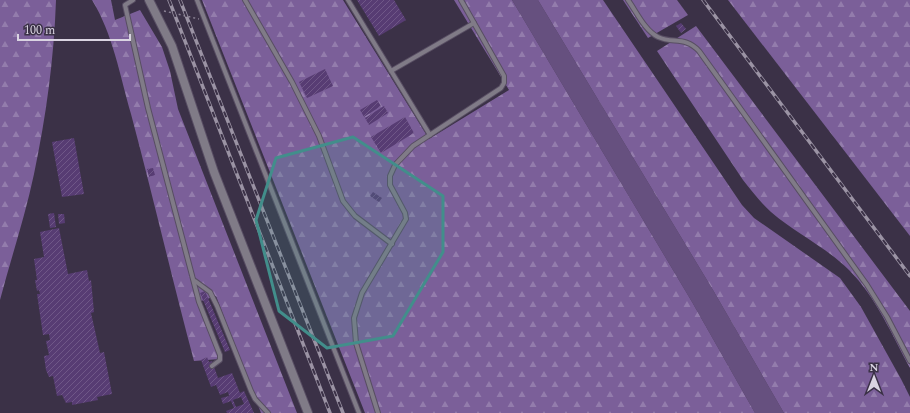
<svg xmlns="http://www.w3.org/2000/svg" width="910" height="413" font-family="Spectral,serif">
<defs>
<pattern id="forest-firs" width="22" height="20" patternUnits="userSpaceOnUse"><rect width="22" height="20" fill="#7b5f99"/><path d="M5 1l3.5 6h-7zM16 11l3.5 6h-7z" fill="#937cac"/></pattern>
<pattern id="building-hatch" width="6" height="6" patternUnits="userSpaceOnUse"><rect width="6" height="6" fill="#573c73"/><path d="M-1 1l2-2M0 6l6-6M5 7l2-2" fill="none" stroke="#6f5787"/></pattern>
</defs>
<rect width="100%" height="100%" fill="#3b3147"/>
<!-- grass -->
<path fill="#66507f" d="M 512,0 L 538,0 L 713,290 L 784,413 L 755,413 L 692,302 Z"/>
<!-- forest -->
<g fill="url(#forest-firs)">
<path d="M 0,0 L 56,0 C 54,59 46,117 34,174 C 25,217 11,258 0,300 Z"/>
<path d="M 92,0 L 111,0 L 115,20 L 140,10 L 162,47 L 170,71 L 178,109 L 297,413 L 261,413 L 216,296 L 201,301 L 220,359 L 194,361 C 172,279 153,196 131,114 C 120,76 113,34 92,0 Z"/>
<path d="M 202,0 L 343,0 L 429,139 L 509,90 L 454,0 L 512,0 L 692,302 L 755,413 L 365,413 Z"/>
<path d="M 538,0 L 603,0 L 742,205 L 754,218 L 840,278 L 861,307 L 901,379 L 910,397 L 910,413 L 784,413 L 713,290 Z"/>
<path d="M 623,0 L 677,0 L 688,15 L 648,38 Z"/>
<path d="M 728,0 L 910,0 L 910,236 Z"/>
<path d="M 696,26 L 910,311 L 910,368 C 892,335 876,297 849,270 C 826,247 795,233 771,212 C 760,202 752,191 743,180 L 657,51 Z"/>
</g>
<!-- building -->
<g fill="url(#building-hatch)" fill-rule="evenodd">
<path d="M 357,0 L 394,0 L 406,20 L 379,36 Z"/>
<path d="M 681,23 L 686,29 L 681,33 L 676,26 Z"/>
<path d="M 325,69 L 333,86 L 307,98 L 299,82 Z"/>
<path d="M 377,100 L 381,106 L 364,117 L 360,110 Z"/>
<path d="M 384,106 L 388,113 L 369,125 L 365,118 Z"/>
<path d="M 405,117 L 414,133 L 381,153 L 371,137 Z"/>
<path d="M 74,138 L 84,194 L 62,197 L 52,142 Z"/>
<path d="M 153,168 L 155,175 L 149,177 L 147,169 Z"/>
<path d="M 373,192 L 382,198 L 379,202 L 370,196 Z"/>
<path d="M 54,213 L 56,227 L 50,228 L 48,214 Z"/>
<path d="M 58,214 L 64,214 L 65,223 L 59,224 Z"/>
<path d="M 59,228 L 68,274 L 87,270 L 89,281 L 91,280 L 94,312 L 91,313 L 100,353 L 104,352 L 112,394 L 97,397 L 98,400 L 72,405 L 72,402 L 66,403 L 62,395 L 57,396 L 53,376 L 49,377 L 46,370 L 44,356 L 49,355 L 46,341 L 50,340 L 49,334 L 43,335 L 37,294 L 40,294 L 39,290 L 37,291 L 35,280 L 37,280 L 34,259 L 44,257 L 40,232 Z"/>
<path d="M 205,291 L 230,350 L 225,352 L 200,293 Z"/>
<path d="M 207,357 L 209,362 L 212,361 L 218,378 L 232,373 L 240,393 L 244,391 L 254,413 L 227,413 L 226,411 L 234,408 L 231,401 L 223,404 L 221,398 L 229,396 L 228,392 L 220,395 L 216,385 L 211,387 L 201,360 ZM 241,397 L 244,404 L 236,407 L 233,400 Z"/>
</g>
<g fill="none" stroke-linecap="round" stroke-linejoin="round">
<!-- service casing -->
<g stroke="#584e63" stroke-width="6">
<g id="service">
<path d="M 133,0 L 125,5 L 148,108 L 199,302 L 220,355 L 220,360 L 212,366"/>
<path d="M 197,0 L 359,413"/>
<path d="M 245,0 L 292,82 L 319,136 L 343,201 L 355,216 L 392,244"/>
<path d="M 348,0 L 430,135"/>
<path d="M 628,0 C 636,11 645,31 658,37 C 673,44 685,36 699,51 L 867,285 L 887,317 L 910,361"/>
<path d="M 391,71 L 474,23"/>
<path d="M 195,281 L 210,292 L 217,306 L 251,391 L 255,399 L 268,413"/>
<path d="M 378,413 L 356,343 L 354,318 L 362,293 L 406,219 L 405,213 L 390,185 L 390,176 L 395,165 L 413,146 L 501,88 L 504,83 L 504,76 L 461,0"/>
</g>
</g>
<!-- tertiary casing -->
<g stroke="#584e63" stroke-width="10">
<path id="tertiary" d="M 149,0 L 172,46 L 214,172 L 308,413"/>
</g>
<!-- path -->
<path stroke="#8b8395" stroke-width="1.5" stroke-dasharray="2 3" stroke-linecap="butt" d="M 164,11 L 199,19"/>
<!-- service -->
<use href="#service" stroke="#807b87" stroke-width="4"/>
<!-- tertiary -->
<use href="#tertiary" stroke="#807b87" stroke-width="8"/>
<!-- rail casing -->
<g stroke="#9b93a4" stroke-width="3.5">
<g id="rail">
<path d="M 169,0 L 330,413"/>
<path d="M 180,0 L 343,413"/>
<path d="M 703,0 L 910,276"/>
</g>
</g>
<!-- rail -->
<use href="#rail" stroke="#3b3147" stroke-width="2" stroke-dasharray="6" stroke-linecap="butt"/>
</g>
<!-- marked area -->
<path fill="#428e8b" fill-opacity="0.2" stroke="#428e8b" stroke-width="3" stroke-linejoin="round" d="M 353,137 L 443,196 L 443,252 L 393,336 L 327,348 L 279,311 L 256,220 L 276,158 Z"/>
<!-- north arrow -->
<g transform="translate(874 377)" stroke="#3b3147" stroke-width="3" paint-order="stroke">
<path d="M0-3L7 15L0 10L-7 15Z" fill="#dad4e2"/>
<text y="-6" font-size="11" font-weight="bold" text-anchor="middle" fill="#dad4e2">N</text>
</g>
<!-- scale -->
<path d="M18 34v6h112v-6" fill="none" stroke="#dad4e2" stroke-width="2"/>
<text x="24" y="34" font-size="12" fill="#dad4e2" stroke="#3b3147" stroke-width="3" paint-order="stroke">100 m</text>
</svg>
